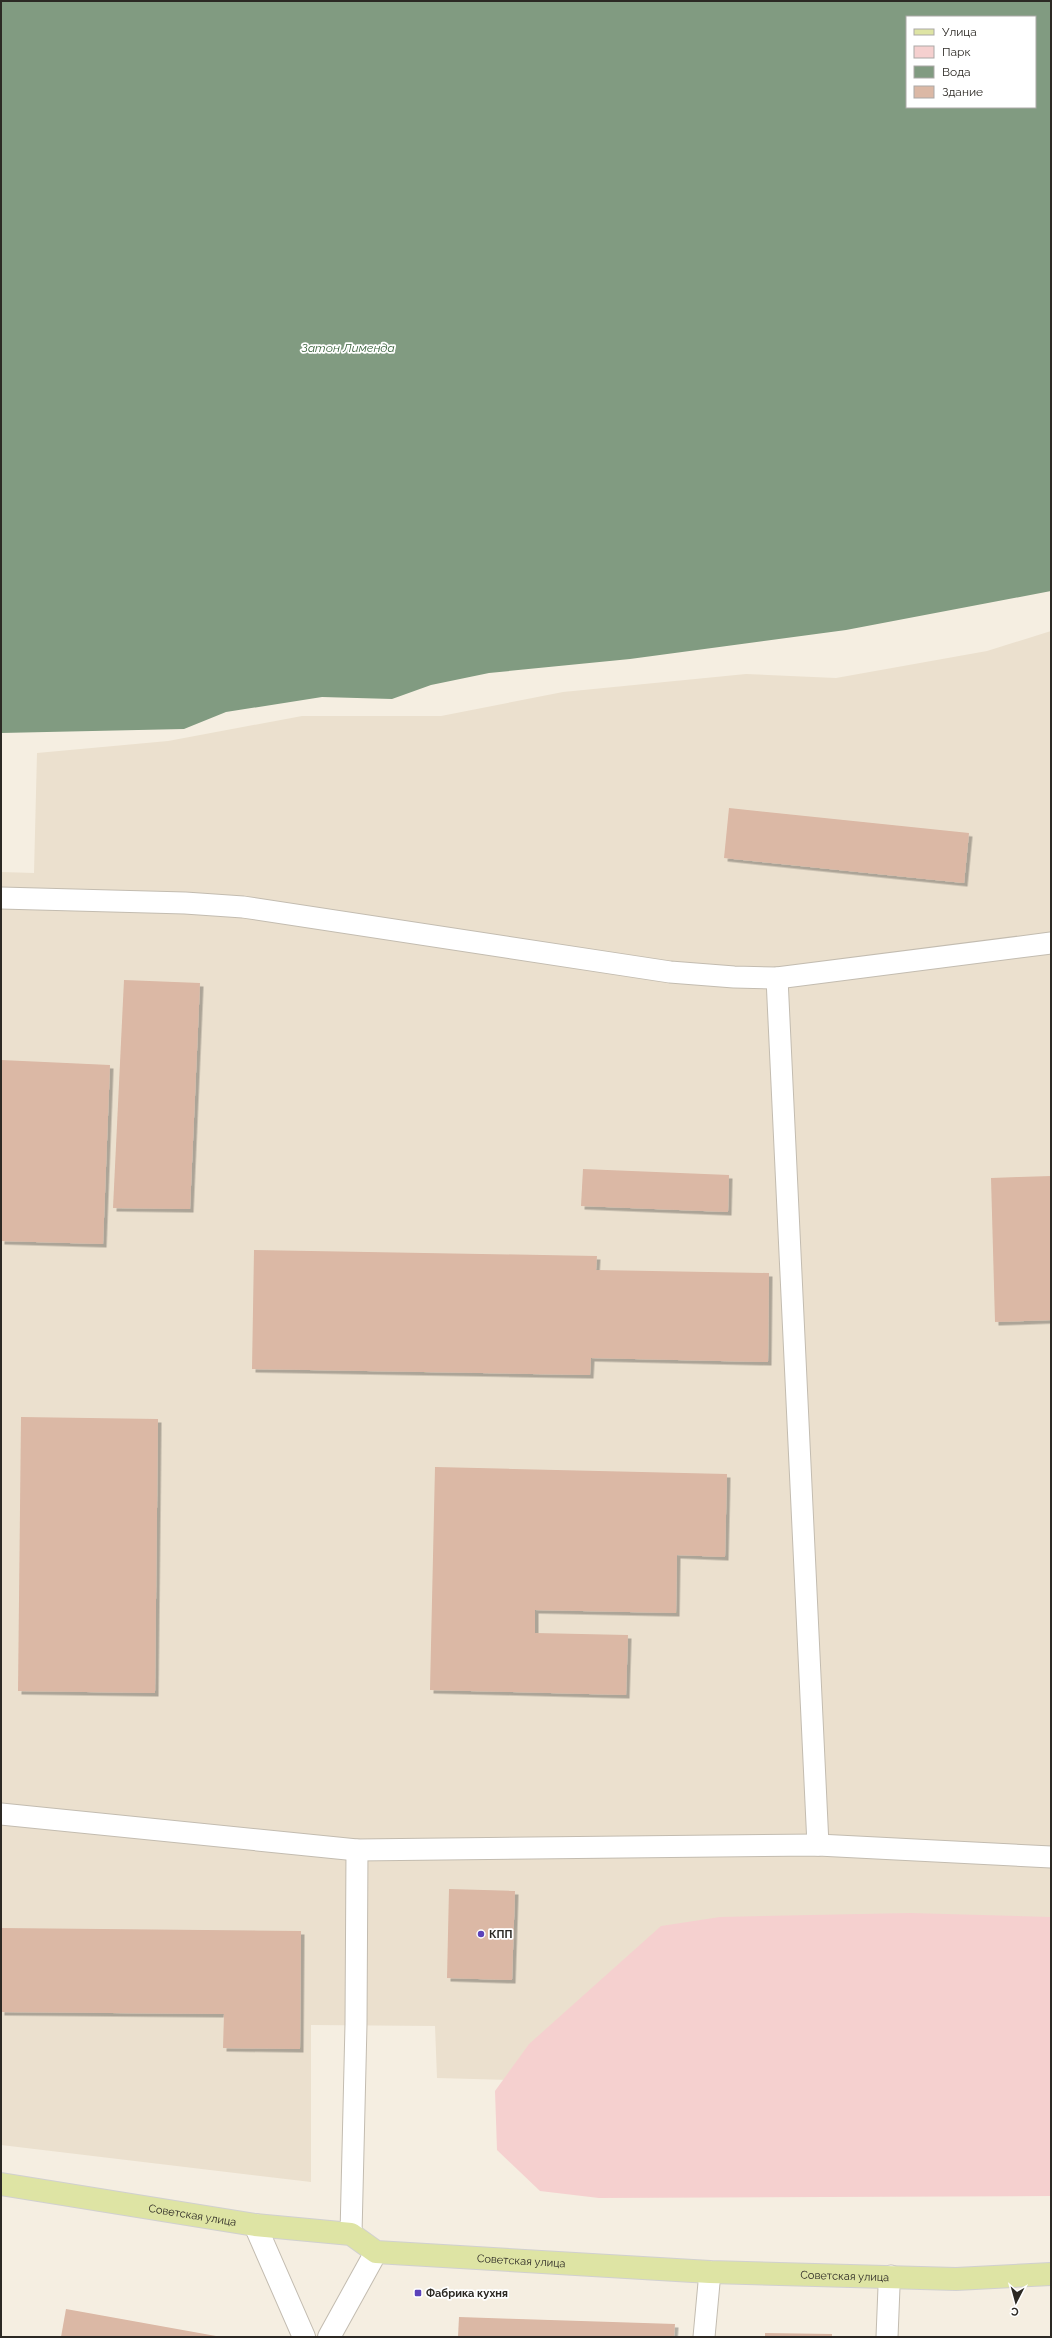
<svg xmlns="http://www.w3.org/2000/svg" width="1052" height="2338" font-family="Raleway,sans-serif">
<defs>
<filter id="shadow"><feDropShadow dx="3.5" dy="3.5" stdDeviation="0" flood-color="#0004"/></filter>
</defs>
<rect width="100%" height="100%" fill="#f5eee1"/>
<!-- built -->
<path fill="#ebe0ce" d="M 1051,631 L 1051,2095 L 437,2078 L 435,2026 L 311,2025 L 311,2182 L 1,2145 L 1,872 L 34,873 L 37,753 L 168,741 L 302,716 L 441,716 L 563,692 L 746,674 L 836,678 L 987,651 Z"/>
<!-- green -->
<path fill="#f5d0cf" d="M 910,1913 L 1051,1917 L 1051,2196 L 599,2198 L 540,2191 L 497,2150 L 495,2091 L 529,2044 L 661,1926 L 720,1917 Z"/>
<!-- water -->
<path fill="#819b81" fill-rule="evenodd" d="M 1,1 L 1051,1 L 1051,591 L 846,630 L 630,659 L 489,673 L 431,685 L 392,699 L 322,697 L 226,712 L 184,729 L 1,733 ZM 907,17 L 1035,17 L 1035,107 L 907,107 Z"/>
<!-- building -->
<g fill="#dbb8a5" filter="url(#shadow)">
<path d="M 729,808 L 969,833 L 964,883 L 724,858 Z"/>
<path d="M 124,980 L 200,983 L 190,1209 L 113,1208 Z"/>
<path d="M 1,1060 L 110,1065 L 103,1244 L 1,1241 Z"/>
<path d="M 583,1169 L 729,1175 L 728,1212 L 581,1206 Z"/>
<path d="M 1051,1176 L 1051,1320 L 995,1322 L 991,1178 Z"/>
<path d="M 254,1250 L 597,1256 L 596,1270 L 769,1273 L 768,1362 L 591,1358 L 590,1375 L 252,1369 Z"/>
<path d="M 21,1417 L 158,1419 L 155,1693 L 18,1691 Z"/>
<path d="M 435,1467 L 727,1474 L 725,1557 L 677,1555 L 676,1613 L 535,1610 L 535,1633 L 628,1635 L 626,1695 L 430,1690 Z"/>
<path d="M 449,1889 L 515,1891 L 512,1980 L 447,1978 Z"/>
<path d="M 1,1928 L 301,1931 L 300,2049 L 223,2048 L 224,2014 L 1,2012 Z"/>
<path d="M 66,2309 L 216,2336 L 216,2337 L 61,2337 Z"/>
<path d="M 459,2317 L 675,2324 L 674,2337 L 458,2337 Z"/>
<path d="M 765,2333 L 832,2334 L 832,2337 L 765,2337 Z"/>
</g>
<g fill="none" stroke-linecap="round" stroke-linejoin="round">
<!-- lane casing -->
<g stroke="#c3bcb0" stroke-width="23">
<g id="lane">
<path d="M 1,898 L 185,903 L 243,907 L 670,972 L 734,977 L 777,978 L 1051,943"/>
<path d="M 777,978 L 818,1845"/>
<path d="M 1,1814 L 357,1850 L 818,1845 L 1051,1857"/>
<path d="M 351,2234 L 356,2024 L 357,1850"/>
<path d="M 704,2337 L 710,2272"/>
<path d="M 887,2337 L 889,2287 L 891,2276"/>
</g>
</g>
<!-- street casing -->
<g stroke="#c3bcb0" stroke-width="24">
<g id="street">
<path d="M 255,2225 L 304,2337"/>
<path d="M 329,2337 L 376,2252"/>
</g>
</g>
<!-- primary casing -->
<g stroke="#d1d0cf" stroke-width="24">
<g id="primary">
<path id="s1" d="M 1,2184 L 255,2225 L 351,2234 L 376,2252 L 710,2272 L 956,2279 L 1051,2274"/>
</g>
</g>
<!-- lane -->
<use href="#lane" stroke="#fff" stroke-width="21"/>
<!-- street -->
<use href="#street" stroke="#fff" stroke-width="22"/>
<!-- primary -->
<use href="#primary" stroke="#dee4a4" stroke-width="22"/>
</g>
<!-- markers -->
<g fill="#5b42ba" stroke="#fff" stroke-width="1.5">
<circle cx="481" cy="1934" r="4"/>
<rect x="414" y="2289" width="8" height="8" rx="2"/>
</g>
<g text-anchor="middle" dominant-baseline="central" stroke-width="3.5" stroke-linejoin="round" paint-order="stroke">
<!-- poi labels -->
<g font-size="11" font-weight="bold" fill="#2c2924" stroke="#fff" text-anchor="start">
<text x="489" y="1934">КПП</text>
<text x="426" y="2293">Фабрика кухня</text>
</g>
<!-- street labels -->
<g font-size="11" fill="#2c2924" stroke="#fff">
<text stroke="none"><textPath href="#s1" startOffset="194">Советская улица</textPath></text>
<text stroke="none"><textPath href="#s1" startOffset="530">Советская улица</textPath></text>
<text stroke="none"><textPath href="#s1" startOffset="854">Советская улица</textPath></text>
</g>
<!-- water labels -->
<g font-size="12" font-style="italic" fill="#376039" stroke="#fff">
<text x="348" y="348">Затон Лименда</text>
</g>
</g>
<!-- border -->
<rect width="1052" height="2338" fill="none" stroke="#2c2924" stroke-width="4"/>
<!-- legend -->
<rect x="906" y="16" width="130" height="92" fill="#ffffff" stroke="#aba9a7"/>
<rect x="914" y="29" width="20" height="6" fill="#dee4a4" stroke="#aba9a7"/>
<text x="942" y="36" font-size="12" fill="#2c2924">Улица</text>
<rect x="914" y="46" width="20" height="12" fill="#f5d0cf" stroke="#aba9a7"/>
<text x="942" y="56" font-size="12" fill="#2c2924">Парк</text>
<rect x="914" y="66" width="20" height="12" fill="#819b81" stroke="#aba9a7"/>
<text x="942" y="76" font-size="12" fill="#2c2924">Вода</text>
<rect x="914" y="86" width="20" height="12" fill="#dbb8a5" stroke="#aba9a7"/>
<text x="942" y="96" font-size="12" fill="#2c2924">Здание</text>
<!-- north arrow -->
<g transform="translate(1016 2302) rotate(186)" stroke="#ffffff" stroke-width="3" paint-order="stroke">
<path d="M0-3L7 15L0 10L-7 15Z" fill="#2c2924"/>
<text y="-6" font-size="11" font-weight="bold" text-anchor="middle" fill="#2c2924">С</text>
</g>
</svg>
